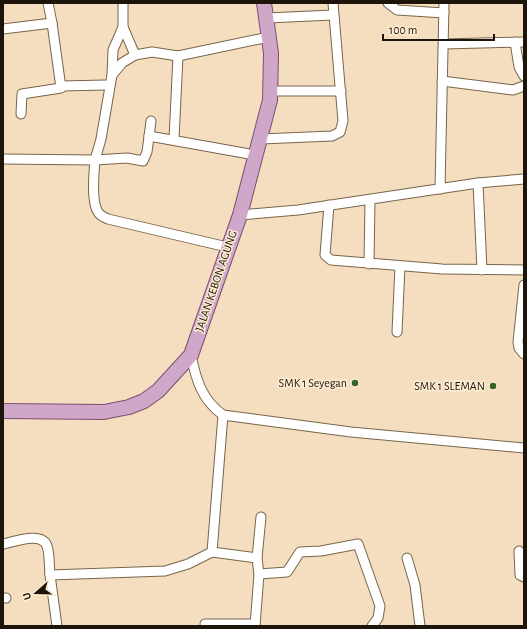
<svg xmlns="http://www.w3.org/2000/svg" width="527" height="629" font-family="'Alegreya Sans',sans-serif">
<rect width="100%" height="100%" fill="#f4debf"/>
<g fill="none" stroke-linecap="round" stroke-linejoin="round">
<!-- minor casing -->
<g stroke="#786548" stroke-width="11">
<g id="minor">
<path d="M 123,3 L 123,27 L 135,55 L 122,63 L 112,75 L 101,139 L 95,160 L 127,158 L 143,161 L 147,152 L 151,121"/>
<path d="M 388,3 L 397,10 L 444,13"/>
<path d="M 267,18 L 333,15"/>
<path d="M 3,29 L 52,23 L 48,3"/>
<path d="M 515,42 L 519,67 L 524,76"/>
<path d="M 444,44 L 524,42"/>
<path d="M 135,55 L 152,52 L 178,56 L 269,37"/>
<path d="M 112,75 L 113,50 L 123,27"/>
<path d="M 442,81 L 513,90 L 524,86"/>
<path d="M 61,86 L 105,85"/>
<path d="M 271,91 L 341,91"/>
<path d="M 21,114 L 22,94 L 61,88 L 52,23"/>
<path d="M 149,136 L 255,155"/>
<path d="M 174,139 L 178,56"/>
<path d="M 261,139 L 332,136 L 340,132 L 343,121 L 333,3"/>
<path d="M 3,159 L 95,160 C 94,172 91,202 98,212 C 100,216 104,217 108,219 L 227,247"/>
<path d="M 478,183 L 482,270"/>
<path d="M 440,189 L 444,3"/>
<path d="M 329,205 L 325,255 L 331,260 L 442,269 L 524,270"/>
<path d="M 240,215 L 298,210 L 478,183 L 524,179"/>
<path d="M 369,264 L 370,200"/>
<path d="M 524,285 L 518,342 L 519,348 L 524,354"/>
<path d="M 397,332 L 400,266"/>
<path d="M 191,355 C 196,380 202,400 223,415 L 351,432 L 524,448"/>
<path d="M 223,415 L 212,552 L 257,558 L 259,574 L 255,626"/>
<path d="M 3,544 C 14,542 42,531 47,546 C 50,555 49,566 50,575 L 165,571 L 188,564 L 212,552"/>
<path d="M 519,551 L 520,575 L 524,577"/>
<path d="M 257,558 L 261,517"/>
<path d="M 407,558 L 415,585 L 420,626"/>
<path d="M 259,574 L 287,572 L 300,552 L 321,551 L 358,544 L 380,606 L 378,618 L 372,626"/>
<path d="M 50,575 L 57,626"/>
<path d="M 3,598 L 6,598"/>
<path d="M 205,624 L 255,624"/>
</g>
</g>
<!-- primary casing -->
<g stroke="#7b4e6f" stroke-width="16">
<path id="primary" d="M 3,411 L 104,412 L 129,407 L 144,401 L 158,391 L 191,355 L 240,215 L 270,100 L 271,53 L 264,3"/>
</g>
<!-- minor -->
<use href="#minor" stroke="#fff" stroke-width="9"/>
<!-- primary -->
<use href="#primary" stroke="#cea7c9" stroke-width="14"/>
</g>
<!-- markers -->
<g fill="#386321" stroke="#feecd3" stroke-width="1.5">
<circle cx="355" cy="383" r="4"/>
<circle cx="493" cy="386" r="4"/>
</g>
<g text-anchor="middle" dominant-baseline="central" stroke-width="3" stroke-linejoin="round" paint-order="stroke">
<!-- street labels -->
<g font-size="12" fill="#1d150a" stroke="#feecd3">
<text transform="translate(216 281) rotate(-71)">JALAN KEBON AGUNG</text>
</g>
<!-- poi labels -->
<g font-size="12" fill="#1d150a" stroke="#feecd3" text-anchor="end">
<text x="347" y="383">SMK 1 Seyegan</text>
<text x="485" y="386">SMK 1 SLEMAN</text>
</g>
</g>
<!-- border -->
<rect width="527" height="629" fill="none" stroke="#1d150a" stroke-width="8"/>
<!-- north arrow -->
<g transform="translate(36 593) rotate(250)" stroke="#feecd3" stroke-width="3" paint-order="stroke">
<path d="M0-3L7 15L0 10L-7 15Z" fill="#1d150a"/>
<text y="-6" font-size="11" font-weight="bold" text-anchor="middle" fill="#1d150a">U</text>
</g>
<!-- scale -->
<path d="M383 34v6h111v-6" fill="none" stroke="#1d150a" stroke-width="2"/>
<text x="389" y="34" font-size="12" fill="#1d150a" stroke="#feecd3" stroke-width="3" paint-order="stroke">100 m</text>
</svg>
